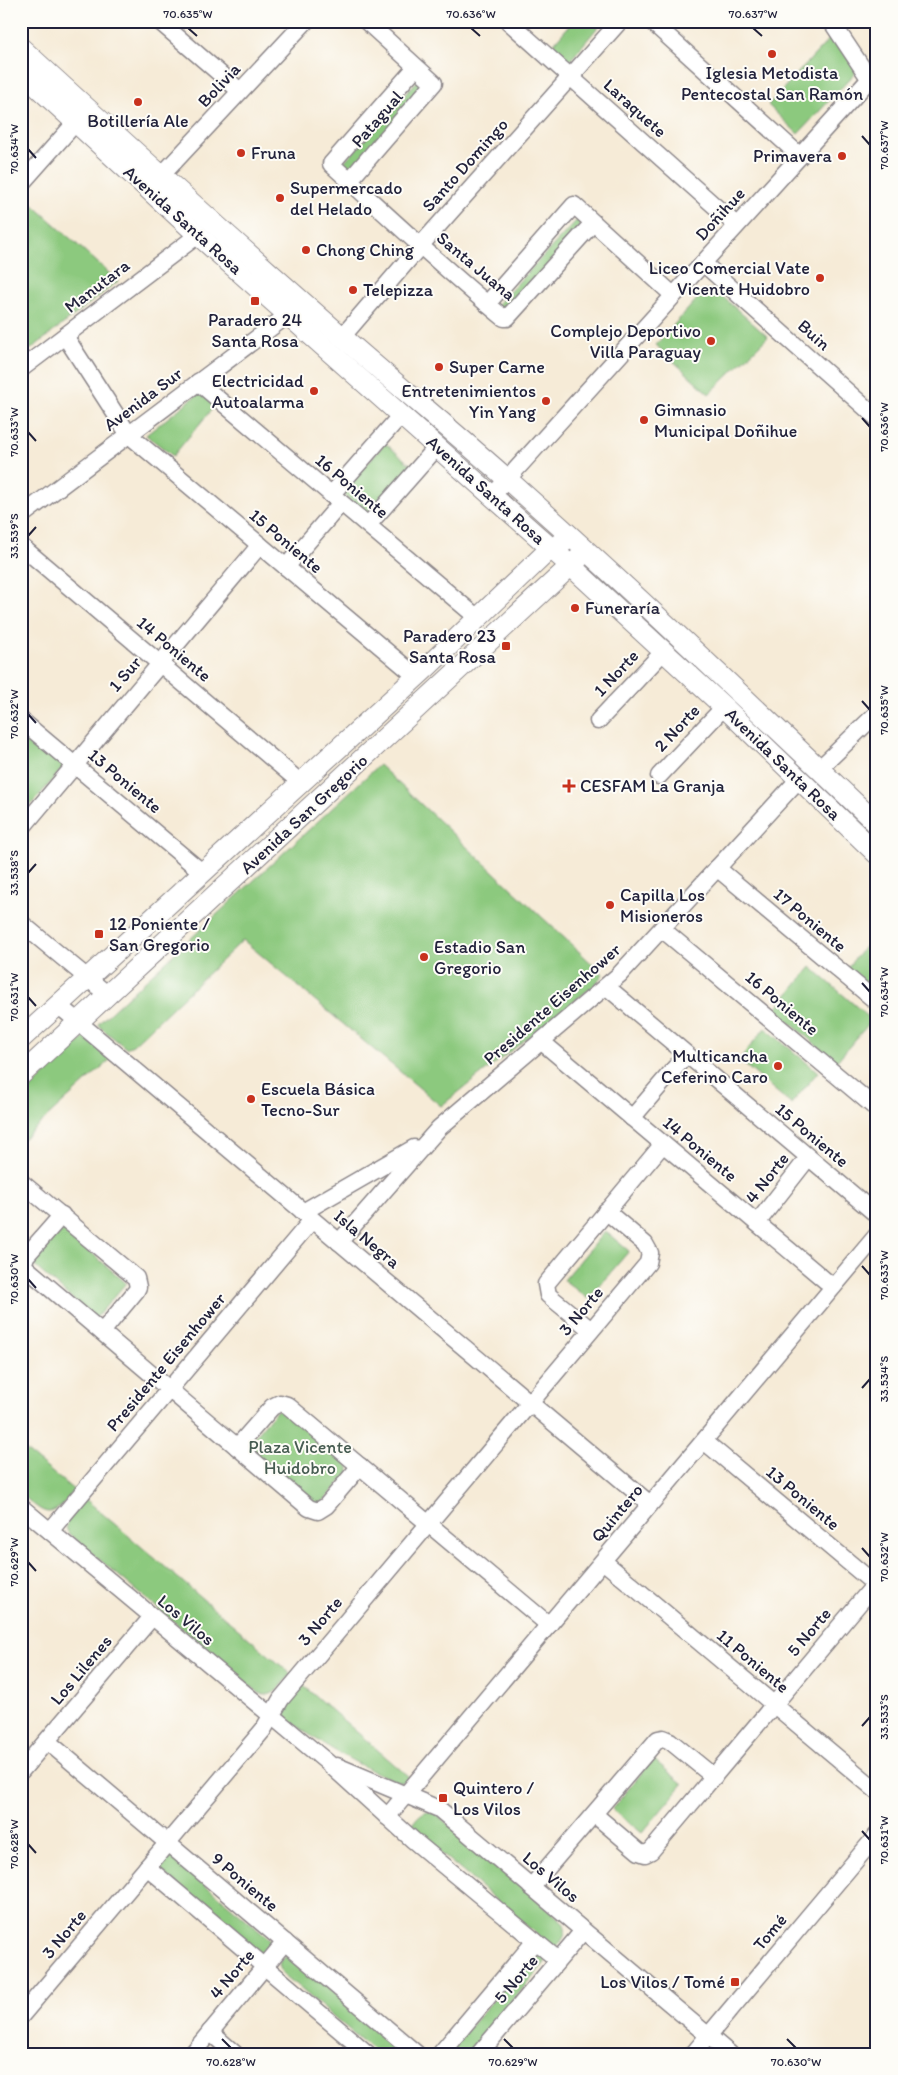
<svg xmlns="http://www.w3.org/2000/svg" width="898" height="2075" font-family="Itim,sans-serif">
<rect width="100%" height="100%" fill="#fdfcf7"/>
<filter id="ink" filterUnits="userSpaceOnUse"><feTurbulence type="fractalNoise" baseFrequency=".02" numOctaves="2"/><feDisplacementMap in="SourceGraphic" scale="10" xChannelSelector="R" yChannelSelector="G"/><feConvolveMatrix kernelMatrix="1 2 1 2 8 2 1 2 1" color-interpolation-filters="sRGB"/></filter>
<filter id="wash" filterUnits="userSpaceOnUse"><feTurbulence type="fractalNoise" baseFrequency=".0096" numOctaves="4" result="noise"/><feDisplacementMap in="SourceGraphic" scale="20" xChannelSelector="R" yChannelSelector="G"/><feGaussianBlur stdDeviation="1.12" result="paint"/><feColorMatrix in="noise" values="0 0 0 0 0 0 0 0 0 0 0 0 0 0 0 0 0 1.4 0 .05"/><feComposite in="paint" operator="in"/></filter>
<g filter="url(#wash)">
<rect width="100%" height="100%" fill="#f6ebd7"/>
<!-- green -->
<g fill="#8cc97e" stroke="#57765c">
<path d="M 573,21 L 603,21 L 568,63 L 550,48 Z"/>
<path d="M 834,34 L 860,68 L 798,134 L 768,105 Z"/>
<path d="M 419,79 L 428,83 L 351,175 L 341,165 Z"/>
<path d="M 32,204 L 118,281 L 21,357 L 21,217 Z"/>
<path d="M 576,221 L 584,221 L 506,317 L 495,307 Z"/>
<path d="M 705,290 L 715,290 L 768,337 L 709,394 L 656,345 Z"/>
<path d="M 202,391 L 217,403 L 173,456 L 146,435 Z"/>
<path d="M 385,443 L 420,473 L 376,523 L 342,493 Z"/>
<path d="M 21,730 L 62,760 L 63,768 L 30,806 L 25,807 L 21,804 Z"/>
<path d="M 379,765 L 603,974 L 596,984 L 441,1106 L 243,940 L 133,1045 L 126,1048 L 101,1028 L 98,1024 Z"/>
<path d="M 877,933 L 877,981 L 868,990 L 845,970 Z"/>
<path d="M 811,967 L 872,1020 L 836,1062 L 775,1010 Z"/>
<path d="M 765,1028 L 818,1072 L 791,1104 L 739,1060 Z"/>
<path d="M 86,1036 L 112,1058 L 21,1141 L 21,1097 Z"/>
<path d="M 61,1226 L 126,1283 L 95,1319 L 30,1262 Z"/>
<path d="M 605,1231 L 629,1251 L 588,1299 L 564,1280 Z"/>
<path d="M 283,1408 L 349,1466 L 349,1473 L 319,1506 L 249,1447 L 250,1442 L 276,1411 Z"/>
<path d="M 21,1447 L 75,1491 C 50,1519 49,1518 21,1494 Z"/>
<path d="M 84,1498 L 291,1674 C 283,1684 274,1700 259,1693 L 69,1534 C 60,1521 76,1509 84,1498 Z"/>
<path d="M 299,1682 L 409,1777 L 403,1782 C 387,1783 295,1730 286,1716 C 285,1714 285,1711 284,1709 Z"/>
<path d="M 653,1759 L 683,1784 L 642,1833 L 612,1809 Z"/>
<path d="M 428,1811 L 437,1815 L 563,1922 C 568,1932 564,1939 557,1946 L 548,1944 L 417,1833 L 412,1827 C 413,1820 422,1812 428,1811 Z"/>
<path d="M 167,1853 L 270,1939 L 270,1948 L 267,1953 L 260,1954 L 157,1867 Z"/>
<path d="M 537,1950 L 546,1960 L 544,1964 L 467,2054 L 446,2054 Z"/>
<path d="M 288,1955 L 413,2054 L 378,2054 L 282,1973 L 279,1965 L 280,1961 Z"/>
</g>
</g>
<g filter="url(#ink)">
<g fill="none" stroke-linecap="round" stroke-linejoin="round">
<!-- minor casing -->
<g stroke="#8c8689" stroke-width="19">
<g id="minor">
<path d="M 159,21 L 240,91"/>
<path d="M 508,21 L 736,225"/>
<path d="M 651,21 L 800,156"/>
<path d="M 831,21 L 869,78"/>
<path d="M 416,67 L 331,164 C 388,216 444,269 504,318 L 507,318 L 593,223"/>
<path d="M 161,176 L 306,21"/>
<path d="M 349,181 L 434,83 L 366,21"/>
<path d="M 21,184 L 76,122"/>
<path d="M 703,263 L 877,418"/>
<path d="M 487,304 L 574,205 L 673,295"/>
<path d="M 65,336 L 129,435 L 417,677"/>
<path d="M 342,337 L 420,246 L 620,21"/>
<path d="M 21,369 L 198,235"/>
<path d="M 198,382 L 479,619"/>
<path d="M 331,495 L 401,415"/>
<path d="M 492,496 L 877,71"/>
<path d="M 21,516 L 289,314"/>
<path d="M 368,525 L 437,447"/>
<path d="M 21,546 L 301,783"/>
<path d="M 286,567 L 341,503"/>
<path d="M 21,720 L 203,873"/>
<path d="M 598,721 L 664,651"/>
<path d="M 819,769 L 877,713"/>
<path d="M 659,776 L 724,707"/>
<path d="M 21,829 L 260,545"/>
<path d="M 717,868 L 877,1002"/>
<path d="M 21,923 L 108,995"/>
<path d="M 662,929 L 877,1109"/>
<path d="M 607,987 L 877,1215"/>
<path d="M 58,1005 L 650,1504"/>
<path d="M 542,1042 L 833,1287"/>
<path d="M 632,1118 L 686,1055"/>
<path d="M 21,1182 L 136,1278 L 138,1287 L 136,1291 L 102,1332"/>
<path d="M 303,1212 L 414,1148"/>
<path d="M 62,1215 L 26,1256 L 24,1263 L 25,1267 L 309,1508 L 318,1511 L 326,1506 L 360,1466"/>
<path d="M 757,1223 L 808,1158"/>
<path d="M 339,1242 L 439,1128 L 619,975 L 799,779"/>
<path d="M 591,1330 L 548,1295 L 546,1284 L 663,1144"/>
<path d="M 704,1441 L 877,1586"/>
<path d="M 237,1447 L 272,1407 L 280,1403 L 287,1405 L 549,1625"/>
<path d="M 21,1507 L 327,1762 L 413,1840 L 558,1960"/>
<path d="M 50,1531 L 312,1220"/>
<path d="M 603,1561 L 877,1791"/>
<path d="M 47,1741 L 417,2054"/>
<path d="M 337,1766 L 439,1809 L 730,2054"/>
<path d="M 21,1771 L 152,1617"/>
<path d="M 594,1814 L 639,1852 L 645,1854 L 651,1851 L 877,1582"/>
<path d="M 387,1817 L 877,1235"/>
<path d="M 147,1867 L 368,2054"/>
<path d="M 531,1887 L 658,1739 L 663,1738 L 670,1741 L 714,1777"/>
<path d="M 21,2016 L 263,1730 L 281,1699 L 648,1263 L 650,1253 L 645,1244 L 606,1211"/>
<path d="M 210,2032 L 235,2054"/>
<path d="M 192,2054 L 285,1942"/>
<path d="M 440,2054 L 535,1941"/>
<path d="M 479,2054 L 583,1931"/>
<path d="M 693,2054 L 877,1835"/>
</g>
</g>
<!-- major casing -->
<g stroke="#8c8689" stroke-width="22">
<g id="major">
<path d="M 21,48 C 127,145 233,241 340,335 C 396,384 453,431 507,479 C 633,591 755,708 877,824"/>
<path d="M 21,72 L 198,235 L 571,566 L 724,707 L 877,854"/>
<path d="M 21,1039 L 425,669 L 551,548 L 563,543"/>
<path d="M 21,1075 L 579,558"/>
</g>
</g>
<!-- minor -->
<use href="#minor" stroke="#fff" stroke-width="16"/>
<!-- major -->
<use href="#major" stroke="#fff" stroke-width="20"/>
</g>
</g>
<!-- ticks -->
<path fill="none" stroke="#22223b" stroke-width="2" d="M 188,28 L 197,36M 471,28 L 480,36M 753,28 L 762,36M 862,136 L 870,145M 28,149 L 36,158M 862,418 L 870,427M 28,432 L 36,441M 28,536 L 36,527M 862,701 L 870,710M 28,714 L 36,723M 28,873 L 36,864M 862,983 L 870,992M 28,997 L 36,1006M 862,1266 L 870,1275M 28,1279 L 36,1288M 862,1388 L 870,1379M 862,1548 L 870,1557M 28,1562 L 36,1571M 862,1726 L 870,1717M 862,1831 L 870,1840M 28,1844 L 36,1853M 222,2039 L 231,2048M 504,2039 L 513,2048M 787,2039 L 796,2048"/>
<!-- markers -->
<g fill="#c8321e" stroke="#fdfcf7" stroke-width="2">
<circle cx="772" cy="54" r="5"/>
<circle cx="138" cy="102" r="5"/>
<circle cx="241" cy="153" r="5"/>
<circle cx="842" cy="156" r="5"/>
<circle cx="280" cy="198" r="5"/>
<circle cx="306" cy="250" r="5"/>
<circle cx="820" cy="278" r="5"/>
<circle cx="353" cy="290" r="5"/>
<rect x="250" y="296" width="10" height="10" rx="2.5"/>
<circle cx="711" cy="341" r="5"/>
<circle cx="439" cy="367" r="5"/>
<circle cx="314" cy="391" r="5"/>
<circle cx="546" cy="401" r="5"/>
<circle cx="644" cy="420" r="5"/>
<circle cx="575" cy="608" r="5"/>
<rect x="501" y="641" width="10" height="10" rx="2.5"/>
<path d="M566.5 778.5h5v5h5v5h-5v5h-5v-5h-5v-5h5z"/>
<circle cx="610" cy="905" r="5"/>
<rect x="94" y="929" width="10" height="10" rx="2.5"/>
<circle cx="424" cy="957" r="5"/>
<circle cx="778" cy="1066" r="5"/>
<circle cx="251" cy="1099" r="5"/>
<rect x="438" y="1793" width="10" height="10" rx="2.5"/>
<rect x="730" y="1977" width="10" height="10" rx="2.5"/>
</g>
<g text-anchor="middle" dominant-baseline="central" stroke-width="4" stroke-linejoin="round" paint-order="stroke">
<!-- poi labels -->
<g font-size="18" fill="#22223b" stroke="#fdfcf7" text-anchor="start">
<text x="772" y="73" text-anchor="middle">Iglesia Metodista<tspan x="772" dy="21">Pentecostal San Ramón</tspan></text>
<text x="138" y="121" text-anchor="middle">Botillería Ale</text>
<text x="251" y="153">Fruna</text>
<text x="832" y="156" text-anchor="end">Primavera</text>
<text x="290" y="188">Supermercado<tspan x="290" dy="21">del Helado</tspan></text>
<text x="316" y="250">Chong Ching</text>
<text x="810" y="268" text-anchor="end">Liceo Comercial Vate<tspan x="810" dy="21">Vicente Huidobro</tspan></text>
<text x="363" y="290">Telepizza</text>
<text x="255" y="320" text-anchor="middle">Paradero 24<tspan x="255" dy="21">Santa Rosa</tspan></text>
<text x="701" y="331" text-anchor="end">Complejo Deportivo<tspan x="701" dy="21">Villa Paraguay</tspan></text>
<text x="449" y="367">Super Carne</text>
<text x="304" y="381" text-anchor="end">Electricidad<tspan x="304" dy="21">Autoalarma</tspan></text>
<text x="536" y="391" text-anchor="end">Entretenimientos<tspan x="536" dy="21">Yin Yang</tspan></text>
<text x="654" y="410">Gimnasio<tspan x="654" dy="21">Municipal Doñihue</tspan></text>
<text x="585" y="608">Funeraría</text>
<text x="496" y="636" text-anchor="end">Paradero 23<tspan x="496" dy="21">Santa Rosa</tspan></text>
<text x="580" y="786">CESFAM La Granja</text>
<text x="620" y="895">Capilla Los<tspan x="620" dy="21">Misioneros</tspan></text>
<text x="109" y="924">12 Poniente /<tspan x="109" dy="21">San Gregorio</tspan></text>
<text x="434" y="947">Estadio San<tspan x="434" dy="21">Gregorio</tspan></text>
<text x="768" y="1056" text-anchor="end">Multicancha<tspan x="768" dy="21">Ceferino Caro</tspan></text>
<text x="261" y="1089">Escuela Básica<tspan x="261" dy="21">Tecno-Sur</tspan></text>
<text x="453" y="1788">Quintero /<tspan x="453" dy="21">Los Vilos</tspan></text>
<text x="725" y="1982" text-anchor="end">Los Vilos / Tomé</text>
</g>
<!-- street labels -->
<g font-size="18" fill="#22223b" stroke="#fdfcf7">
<text transform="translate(219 85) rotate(-47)">Bolivia</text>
<text transform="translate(635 108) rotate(42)">Laraquete</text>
<text transform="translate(377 119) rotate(-49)">Patagual</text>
<text transform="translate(465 165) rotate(-48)">Santo Domingo</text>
<text transform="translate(720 214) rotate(-48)">Doñihue</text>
<text transform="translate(183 220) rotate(42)">Avenida Santa Rosa</text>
<text transform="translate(476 266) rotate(40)">Santa Juana</text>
<text transform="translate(97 286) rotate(-37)">Manutara</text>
<text transform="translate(814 335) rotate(42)">Buin</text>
<text transform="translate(143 399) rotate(-37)">Avenida Sur</text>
<text transform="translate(352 486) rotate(40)">16 Poniente</text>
<text transform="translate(486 490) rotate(42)">Avenida Santa Rosa</text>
<text transform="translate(286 541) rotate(40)">15 Poniente</text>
<text transform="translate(174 649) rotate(40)">14 Poniente</text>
<text transform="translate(616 673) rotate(-47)">1 Norte</text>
<text transform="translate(125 674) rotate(-50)">1 Sur</text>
<text transform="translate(677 728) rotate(-47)">2 Norte</text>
<text transform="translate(783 764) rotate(44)">Avenida Santa Rosa</text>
<text transform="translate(125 781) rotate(40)">13 Poniente</text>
<text transform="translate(304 814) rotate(-43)">Avenida San Gregorio</text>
<text transform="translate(810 920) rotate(40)">17 Poniente</text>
<text transform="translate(782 1003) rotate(40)">16 Poniente</text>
<text transform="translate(552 1004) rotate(-41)">Presidente Eisenhower</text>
<text transform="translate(812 1135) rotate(40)">15 Poniente</text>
<text transform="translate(700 1149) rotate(40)">14 Poniente</text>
<text transform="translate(767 1178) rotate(-52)">4 Norte</text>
<text transform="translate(367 1239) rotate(40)">Isla Negra</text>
<text transform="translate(581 1311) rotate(-50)">3 Norte</text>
<text transform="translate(166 1362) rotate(-50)">Presidente Eisenhower</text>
<text transform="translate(803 1498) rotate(40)">13 Poniente</text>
<text transform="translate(617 1513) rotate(-50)">Quintero</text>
<text transform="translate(186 1620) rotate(40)">Los Vilos</text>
<text transform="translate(320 1621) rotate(-50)">3 Norte</text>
<text transform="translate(809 1632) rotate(-50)">5 Norte</text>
<text transform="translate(753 1661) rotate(40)">11 Poniente</text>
<text transform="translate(81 1670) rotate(-50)">Los Lilenes</text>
<text transform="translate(551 1877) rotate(40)">Los Vilos</text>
<text transform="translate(245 1882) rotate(40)">9 Poniente</text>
<text transform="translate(770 1932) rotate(-50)">Tomé</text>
<text transform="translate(64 1934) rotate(-50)">3 Norte</text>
<text transform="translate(232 1974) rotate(-50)">4 Norte</text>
<text transform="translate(516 1979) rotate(-50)">5 Norte</text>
</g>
<!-- park labels -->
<g font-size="18" fill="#475c52" stroke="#fdfcf7">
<text x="300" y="1447">Plaza Vicente<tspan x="300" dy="21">Huidobro</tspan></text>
</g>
</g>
<!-- margin -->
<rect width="898" height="2075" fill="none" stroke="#fdfcf7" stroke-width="55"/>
<rect x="28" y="28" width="842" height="2020" fill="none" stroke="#22223b" stroke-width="2"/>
<g font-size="12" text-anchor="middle" fill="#22223b">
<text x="188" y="18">70.635°W</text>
<text x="471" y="18">70.636°W</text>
<text x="753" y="18">70.637°W</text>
<text transform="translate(884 145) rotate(-90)" y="4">70.637°W</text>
<text transform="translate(14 149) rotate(-90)" y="4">70.634°W</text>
<text transform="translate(884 427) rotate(-90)" y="4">70.636°W</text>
<text transform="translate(14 432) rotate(-90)" y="4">70.633°W</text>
<text transform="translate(14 536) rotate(-90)" y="4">33.539°S</text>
<text transform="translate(884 710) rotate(-90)" y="4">70.635°W</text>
<text transform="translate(14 714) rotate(-90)" y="4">70.632°W</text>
<text transform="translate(14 873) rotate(-90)" y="4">33.538°S</text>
<text transform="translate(884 992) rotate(-90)" y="4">70.634°W</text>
<text transform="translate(14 997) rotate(-90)" y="4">70.631°W</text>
<text transform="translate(884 1275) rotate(-90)" y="4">70.633°W</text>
<text transform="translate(14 1279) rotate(-90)" y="4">70.630°W</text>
<text transform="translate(884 1379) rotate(-90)" y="4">33.534°S</text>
<text transform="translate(884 1557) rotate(-90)" y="4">70.632°W</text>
<text transform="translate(14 1562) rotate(-90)" y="4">70.629°W</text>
<text transform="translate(884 1717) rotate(-90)" y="4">33.533°S</text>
<text transform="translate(884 1840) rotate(-90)" y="4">70.631°W</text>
<text transform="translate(14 1844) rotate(-90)" y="4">70.628°W</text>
<text x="231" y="2066">70.628°W</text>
<text x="513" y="2066">70.629°W</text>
<text x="796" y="2066">70.630°W</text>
</g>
</svg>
